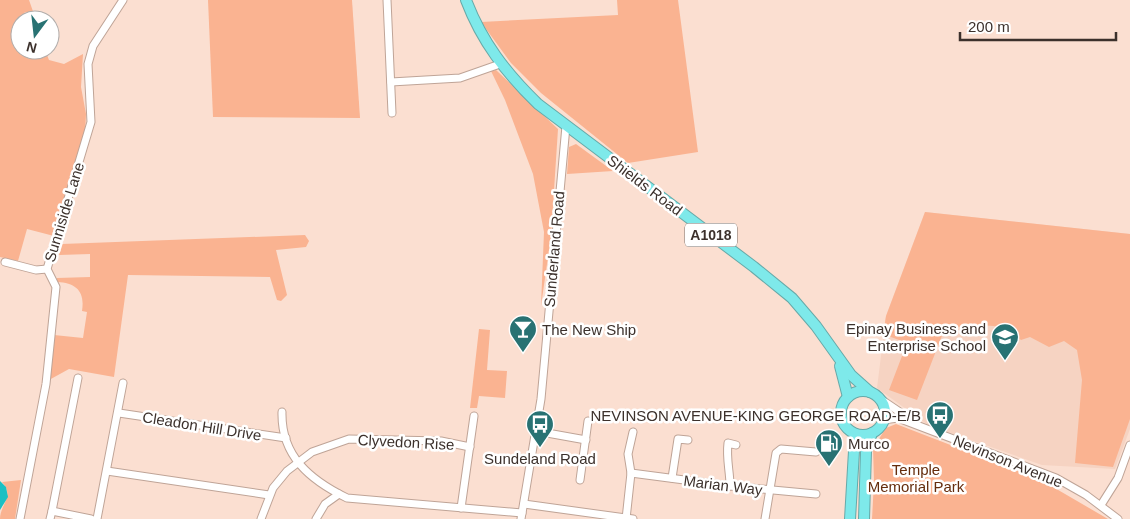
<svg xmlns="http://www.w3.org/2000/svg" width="1130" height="519" font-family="Helvetica,sans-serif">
<rect width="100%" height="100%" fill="#fbdfd1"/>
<!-- built -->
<path fill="#f6d3c2" d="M 925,212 L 1130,234 L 1130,429 L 1115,469 L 1042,465 L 928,425 L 877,388 L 886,316 Z"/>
<!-- green -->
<g fill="#fab391">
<path d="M 0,0 L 29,0 L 36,20 L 20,20 L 20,50 L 45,50 L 49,60 L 64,64 L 83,54 L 81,87 L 86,114 L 85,135 L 54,236 L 27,229 L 18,261 L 0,257 Z"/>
<path d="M 208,0 L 352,0 L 360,118 L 213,117 Z"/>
<path d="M 617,0 L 678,0 L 698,152 L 628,163 L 541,93 L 511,63 L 481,22 L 618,15 Z"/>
<path d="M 496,70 L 558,129 L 551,236 L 541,306 L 544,232 L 533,174 L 505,100 L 491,71 Z"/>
<path d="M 576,144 L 613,171 L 567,174 L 569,147 Z"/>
<path d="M 925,212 L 1130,234 L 1130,419 L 1113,467 L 1075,463 L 1082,380 L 1077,350 L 1064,341 L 1049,347 L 1030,337 L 1021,340 C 996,317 972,327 943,333 L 917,400 L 889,390 L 907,343 L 883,334 L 886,316 Z"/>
<path d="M 305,235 L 309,241 L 306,247 L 276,250 L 287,295 L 281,301 L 277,300 L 270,277 L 128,275 L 114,377 L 69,369 L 49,380 L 54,335 L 83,338 L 87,312 L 82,311 C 85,292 77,283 57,282 L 57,278 L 90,277 L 90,254 L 59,255 L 62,244 Z"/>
<path d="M 479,329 L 490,330 L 487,370 L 507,371 L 505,398 L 479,396 L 477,408 L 470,408 Z"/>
<path d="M 896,424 L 1041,480 L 1108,519 L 872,519 L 874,481 L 873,448 L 886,428 Z"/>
<path d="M 21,480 L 15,519 L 0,519 C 0,505 15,496 2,482 Z"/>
</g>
<!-- water -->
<path fill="#1bc0c3" d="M 0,481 L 6,487 L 8,497 L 0,510 Z"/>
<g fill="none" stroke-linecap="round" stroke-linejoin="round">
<!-- minor casing -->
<g stroke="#bfa497" stroke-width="9">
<g id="minor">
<path d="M 387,0 L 392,113"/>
<path d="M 391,82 L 460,78 L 500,64"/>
<path d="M 5,262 L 36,270 L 47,269"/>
<path d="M 78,378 L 52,511 L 91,519"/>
<path d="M 876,396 L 913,421"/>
<path d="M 282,412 C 281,456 310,480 347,498 L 522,513"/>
<path d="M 119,413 L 286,438"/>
<path d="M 883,420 L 898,418 L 1056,478 L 1086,495 L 1118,519"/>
<path d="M 536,431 L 586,440"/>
<path d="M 107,471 L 269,495"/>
<path d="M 631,473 L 730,486 L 816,494"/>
<path d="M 672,478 L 678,439 L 688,440"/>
<path d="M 580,480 L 588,421"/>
<path d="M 730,486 C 730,471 726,459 728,443 L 736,445"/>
<path d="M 524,504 L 633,519"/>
<path d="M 1101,505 L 1118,478 L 1130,445"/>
<path d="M 461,508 L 474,416"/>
<path d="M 20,519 L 46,384 L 56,287 L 47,269 L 91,122 L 88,64 L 93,46 L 123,0"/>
<path d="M 50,519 L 52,511"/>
<path d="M 97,519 L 123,383"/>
<path d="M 261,519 L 273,488 L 287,471 L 312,452 L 349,439 L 441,441 L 470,447"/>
<path d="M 316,519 L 325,504 L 339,494"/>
<path d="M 521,519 L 541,399 L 566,126"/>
<path d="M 626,519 L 631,473 L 628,454 L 633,432"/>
<path d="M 765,519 L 776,453 L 781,449 L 816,452"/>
</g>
</g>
<!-- highway casing -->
<g stroke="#67a9a8" stroke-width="12">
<g id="highway">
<path d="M 466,0 C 482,42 506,73 538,104 L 754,267 L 792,298 L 816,326 L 851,375 L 870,392"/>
<path d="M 840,366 L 848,397"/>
<circle cx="863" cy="413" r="22"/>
<path d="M 850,519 L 855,434"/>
<path d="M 864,519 L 866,451 L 872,433"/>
</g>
</g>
<!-- minor -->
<use href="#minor" stroke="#fff" stroke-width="7"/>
<!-- highway -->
<use href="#highway" stroke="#7ee9ea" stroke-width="10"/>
</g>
<!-- icons -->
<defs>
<g id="bar-pin" transform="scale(1.4375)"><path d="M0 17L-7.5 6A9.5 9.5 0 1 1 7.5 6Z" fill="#287273" stroke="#fff"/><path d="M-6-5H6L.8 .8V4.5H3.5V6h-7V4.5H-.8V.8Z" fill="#fff"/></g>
<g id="school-pin" transform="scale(1.4375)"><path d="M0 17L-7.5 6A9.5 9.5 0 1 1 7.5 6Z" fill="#287273" stroke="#fff"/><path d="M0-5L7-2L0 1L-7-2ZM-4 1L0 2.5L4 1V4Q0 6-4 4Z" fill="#fff"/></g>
<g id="bus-pin" transform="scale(1.4375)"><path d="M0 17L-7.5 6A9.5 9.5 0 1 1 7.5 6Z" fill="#287273" stroke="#fff"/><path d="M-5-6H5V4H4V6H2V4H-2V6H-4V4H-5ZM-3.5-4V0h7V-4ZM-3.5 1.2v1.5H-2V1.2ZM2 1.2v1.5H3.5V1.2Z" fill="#fff"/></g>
<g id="fuel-pin" transform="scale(1.4375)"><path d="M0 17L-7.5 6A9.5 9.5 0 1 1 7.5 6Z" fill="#287273" stroke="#fff"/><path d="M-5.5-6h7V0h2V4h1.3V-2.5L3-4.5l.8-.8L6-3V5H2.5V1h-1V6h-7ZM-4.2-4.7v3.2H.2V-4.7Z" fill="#fff"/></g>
</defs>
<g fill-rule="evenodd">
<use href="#bar-pin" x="523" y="329"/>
<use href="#school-pin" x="1005" y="337"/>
<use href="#bus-pin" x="940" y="415"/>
<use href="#bus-pin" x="540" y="424"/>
<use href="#fuel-pin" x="829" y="443"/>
</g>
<g text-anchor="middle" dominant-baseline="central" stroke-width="5" stroke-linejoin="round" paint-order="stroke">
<!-- shield labels -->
<rect fill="#fff" stroke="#766f6b" stroke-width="1" x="685" y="223.5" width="52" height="23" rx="4"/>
<g font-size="14" font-weight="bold" fill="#3c312c">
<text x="711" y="235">A1018</text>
</g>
<!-- street labels -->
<g font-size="15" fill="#3c312c" stroke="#fff">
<text transform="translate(645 185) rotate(37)">Shields Road</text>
<text transform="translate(64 212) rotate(-73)">Sunniside Lane</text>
<text transform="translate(554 249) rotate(-85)">Sunderland Road</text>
<text transform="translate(202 426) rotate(9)">Cleadon Hill Drive</text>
<text transform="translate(406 442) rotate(3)">Clyvedon Rise</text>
<text transform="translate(1008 461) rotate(22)">Nevinson Avenue</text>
<text transform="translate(723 485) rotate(7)">Marian Way</text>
</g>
<!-- poi labels -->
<g font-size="15" fill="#3c312c" stroke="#fff" text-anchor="end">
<text x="986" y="328">Epinay Business and<tspan x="986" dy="17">Enterprise School</tspan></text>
<text x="542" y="329" text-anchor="start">The New Ship</text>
<text x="921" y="415">NEVINSON AVENUE-KING GEORGE ROAD-E/B</text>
<text x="848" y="443" text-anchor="start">Murco</text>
<text x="540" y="458" text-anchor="middle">Sundeland Road</text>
</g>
<!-- park labels -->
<g font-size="15" fill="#652d0d" stroke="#fff">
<text x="916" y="469">Temple<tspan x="916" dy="17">Memorial Park</tspan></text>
</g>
</g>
<!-- north arrow -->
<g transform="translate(35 35) rotate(195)"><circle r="24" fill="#ffffff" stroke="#b1adab"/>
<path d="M0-4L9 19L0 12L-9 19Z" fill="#287273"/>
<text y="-8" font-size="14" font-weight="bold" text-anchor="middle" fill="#3c312c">N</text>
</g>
<!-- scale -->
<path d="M960 32v8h156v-8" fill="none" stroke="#3c312c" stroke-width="2.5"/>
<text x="968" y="32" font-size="15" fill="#3c312c" stroke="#ffffff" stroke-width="4" paint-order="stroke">200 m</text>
</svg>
